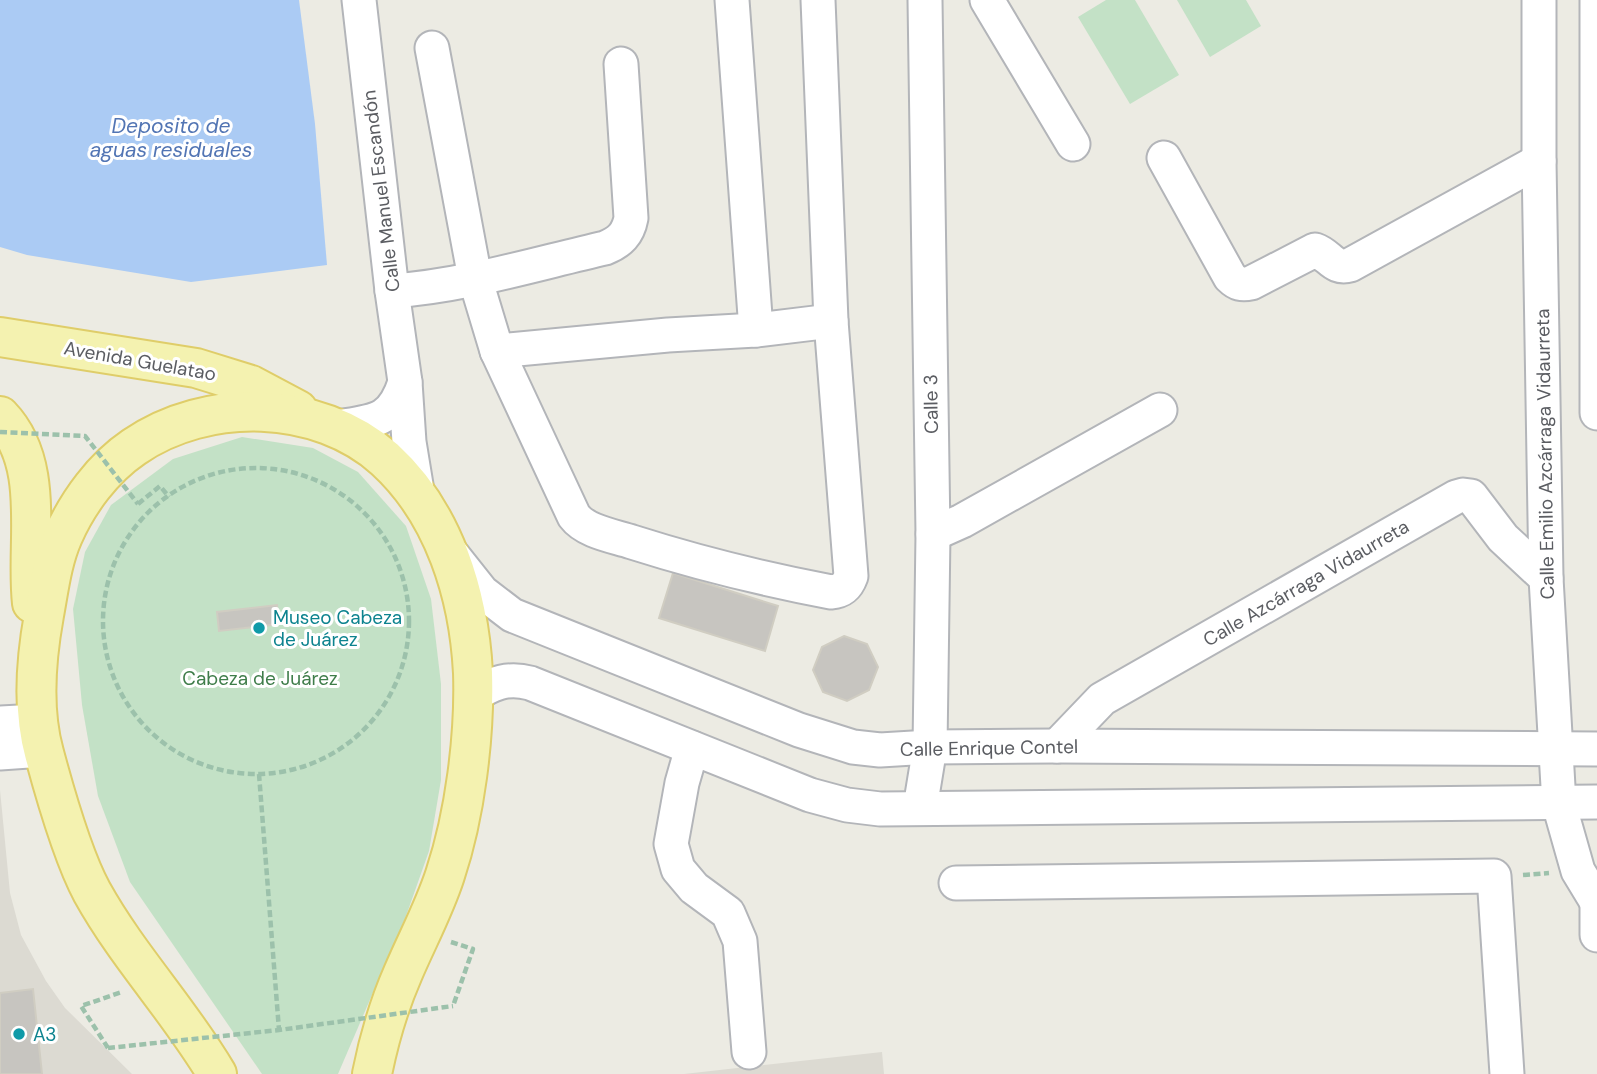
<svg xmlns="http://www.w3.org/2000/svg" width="1597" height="1074" font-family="'DM Sans',sans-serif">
<rect width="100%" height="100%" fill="#ecebe3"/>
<!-- education -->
<g fill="#dcdad2">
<path d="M 0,790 L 10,893 L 21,935 L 46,981 L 65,1008 L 132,1074 L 0,1074 Z"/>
<path d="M 882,1052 L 884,1074 L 684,1074 Z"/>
</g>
<!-- green -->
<g fill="#c3e1c6">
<path d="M 1106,0 L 1135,0 L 1179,75 L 1130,104 L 1078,17 Z"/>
<path d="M 1177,0 L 1246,0 L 1261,26 L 1210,57 Z"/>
<path d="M 242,437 L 313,448 L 358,472 L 406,526 L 431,599 L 441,684 L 441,780 L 429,851 L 406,916 L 338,1074 L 262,1074 L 130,882 L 98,796 L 82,705 L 73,609 L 85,552 L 111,505 L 173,459 Z"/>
</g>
<!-- water -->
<path fill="#abcbf4" d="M 0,0 L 299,0 L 315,124 L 327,265 L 191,282 L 27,255 L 0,247 Z"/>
<!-- building -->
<g fill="#c7c5c0" stroke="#d0cdc2" stroke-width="2">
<path d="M 673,573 L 778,606 L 765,651 L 659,618 Z"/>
<path d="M 277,605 L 279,624 L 219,631 L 217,612 Z"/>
<path d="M 844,636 L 867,644 L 878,667 L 869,690 L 847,701 L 823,692 L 813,670 L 822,647 Z"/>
<path d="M 33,989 L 42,1074 L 0,1074 L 0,993 Z"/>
</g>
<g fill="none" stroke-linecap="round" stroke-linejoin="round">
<!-- minor casing -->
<g stroke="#b3b5b9" stroke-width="37">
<g id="minor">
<path d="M 359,0 L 392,291 L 405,382 L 409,442 L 418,497"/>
<path d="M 732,0 L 756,330"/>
<path d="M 987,0 L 1073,144"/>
<path d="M 1539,0 L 1539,161 L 1546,578 L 1559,804 L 1578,871 L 1595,899"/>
<path d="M 1597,0 L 1597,413"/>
<path d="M 432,48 L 475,278 L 497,351 L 574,516 C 586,532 614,536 632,542 C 698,563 763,579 831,592 C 842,591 847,587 851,576 L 831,321 L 818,0"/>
<path d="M 1164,158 L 1230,277 C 1237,284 1242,285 1251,283 L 1315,250 C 1330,255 1333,270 1350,265 L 1539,161"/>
<path d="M 392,291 C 464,286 535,264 605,248 C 620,242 628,234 631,218 L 621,64"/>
<path d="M 497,351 L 668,335 L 756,330 L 831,321"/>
<path d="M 337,427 C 375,421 392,422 405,382"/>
<path d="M 933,534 L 962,521 L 1160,410"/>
<path d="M 451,553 L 482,592 L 512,615 L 799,730 L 853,747 L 880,750 L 930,747 L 1057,746 L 1597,749"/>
<path d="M 473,697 C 490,683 508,677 530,683 L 810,795 L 847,805 L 880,809 L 1597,802"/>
<path d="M 0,723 L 38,721"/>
<path d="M 1057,746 L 1102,699 L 1456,497 L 1463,495 L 1471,496 L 1503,538 L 1546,578"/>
<path d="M 692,748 L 682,783 L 671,844 L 678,869 L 694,888 L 728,913 L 740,941 L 749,1052"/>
<path d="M 0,753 L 43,750"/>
<path d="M 920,808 L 930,747 L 933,534 L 925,0"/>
<path d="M 956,883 L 1494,876 L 1507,1074"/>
<path d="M 1597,893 L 1597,935"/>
</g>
</g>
<!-- major casing -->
<g stroke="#dfcd69" stroke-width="42">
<g id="major">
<path d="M 0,337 L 196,368 L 251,385 L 298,410"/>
<path d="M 0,416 C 47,465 25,542 32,603"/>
<path d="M 217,1074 C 180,1011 128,957 92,892 C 72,855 55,794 44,753 C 32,710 36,659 44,615 C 49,588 52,561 63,536 C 78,502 103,468 134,447 C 207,397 318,399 385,459 C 444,513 469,595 473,673 C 475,736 465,815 445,875 C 434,909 417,940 403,973 C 389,1005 379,1039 372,1074"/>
</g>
</g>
<!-- path -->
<g stroke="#9cc1ab" stroke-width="4.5" stroke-dasharray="7 3.5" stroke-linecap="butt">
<circle cx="256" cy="621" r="153"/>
<path d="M 138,504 L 160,486 L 169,497"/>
<path d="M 259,774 L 279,1030"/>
<path d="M 1523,875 L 1549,873"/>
<path d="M 451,942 L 473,949 L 453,1006"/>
<path d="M 108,1048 L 81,1006 L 122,992"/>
</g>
<!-- minor -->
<use href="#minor" stroke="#fff" stroke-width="33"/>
<!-- major -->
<use href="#major" stroke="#f4f2b0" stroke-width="38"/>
<!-- path-bridge -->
<g stroke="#9cc1ab" stroke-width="4.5" stroke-dasharray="7 3.5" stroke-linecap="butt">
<path d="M 0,432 L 85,436 L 138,504"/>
<path d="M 108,1048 L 279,1030 L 453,1006"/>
</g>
</g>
<!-- markers -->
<g fill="#0f9aa8" stroke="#fff" stroke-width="2.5">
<circle cx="259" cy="628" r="7"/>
<circle cx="19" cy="1034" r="7"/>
</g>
<g text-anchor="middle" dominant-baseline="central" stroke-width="6" stroke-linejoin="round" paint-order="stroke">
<!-- street labels -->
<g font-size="19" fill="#5b5d62" stroke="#fff">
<text transform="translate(381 191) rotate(-97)">Calle Manuel Escandón</text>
<text transform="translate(140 361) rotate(10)">Avenida Guelatao</text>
<text transform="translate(931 404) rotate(-91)">Calle 3</text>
<text transform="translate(1545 454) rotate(-91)">Calle Emilio Azcárraga Vidaurreta</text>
<text transform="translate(1306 583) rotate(-30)">Calle Azcárraga Vidaurreta</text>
<text transform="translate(989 748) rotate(-1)">Calle Enrique Contel</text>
</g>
<!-- culture labels -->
<g font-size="19" fill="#0d838f" stroke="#fff" text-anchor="start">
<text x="273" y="617">Museo Cabeza<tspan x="273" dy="22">de Juárez</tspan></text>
<text x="33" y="1034">A3</text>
</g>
<!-- park labels -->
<g font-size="19" fill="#3f7d4a" stroke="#fff">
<text x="260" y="678">Cabeza de Juárez</text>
</g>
<!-- water labels -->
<g font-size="21" font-style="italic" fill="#5275b4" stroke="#fff">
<text x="171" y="126">Deposito de<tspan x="171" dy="24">aguas residuales</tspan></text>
</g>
</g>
</svg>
